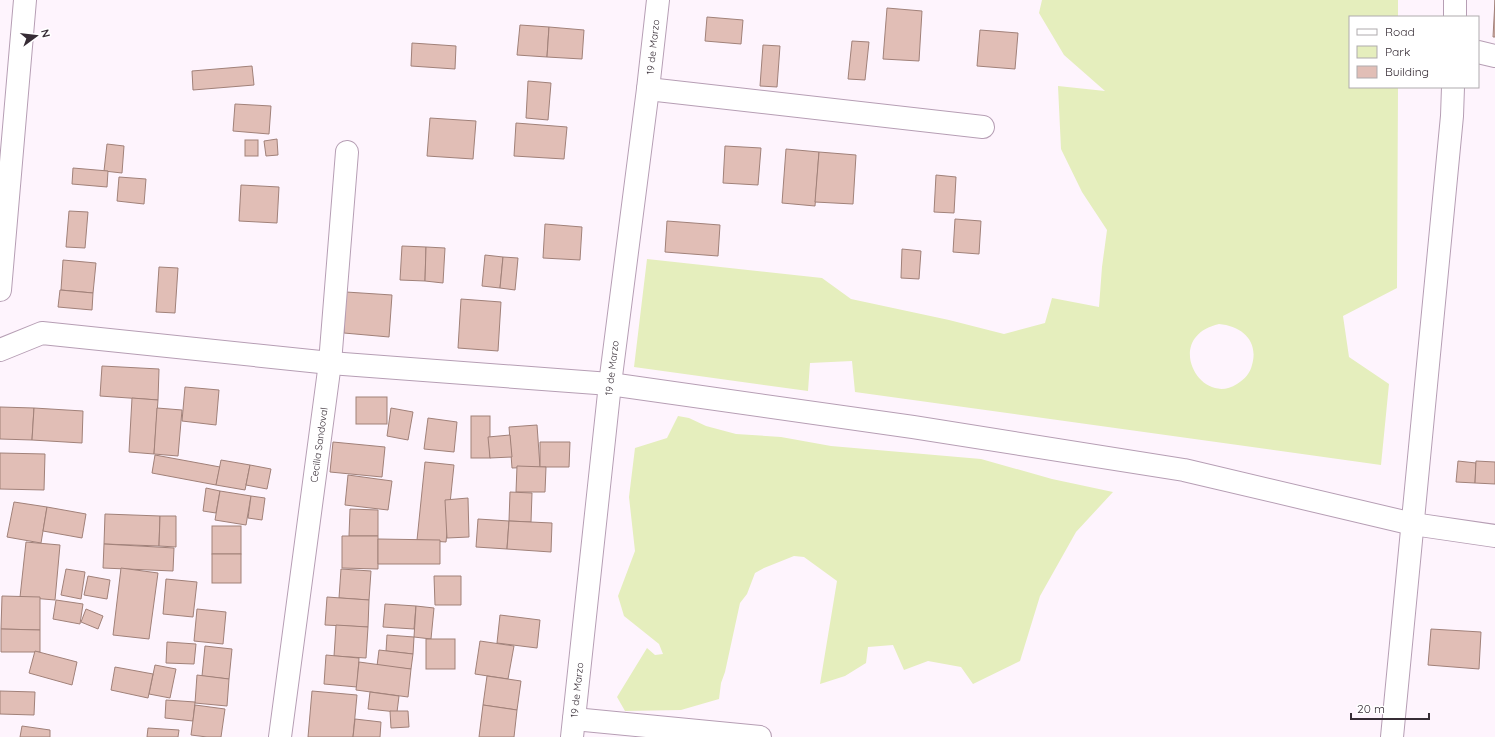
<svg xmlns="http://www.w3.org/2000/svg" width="1495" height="737" font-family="Quicksand,sans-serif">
<rect width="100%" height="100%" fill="#fef4fd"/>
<!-- green -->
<g fill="#e5eebd" fill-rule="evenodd">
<path d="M 1042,0 L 1398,0 L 1398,17 L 1350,17 L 1350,87 L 1398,87 L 1397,288 L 1343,316 L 1349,357 L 1389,384 L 1381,465 L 855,392 L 852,361 L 810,363 L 808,391 L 634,367 L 647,259 L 822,278 L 851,299 L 949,320 L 1004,334 L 1045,323 L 1052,298 L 1099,307 L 1102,267 L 1107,230 L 1082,192 L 1061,149 L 1058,86 L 1105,91 L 1064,55 L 1039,13 ZM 1219,324 C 1242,326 1259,341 1252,365 C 1250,373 1245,379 1237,384 C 1200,408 1162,337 1219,324 Z"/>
<path d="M 678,416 L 689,418 L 706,426 L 736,434 L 781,437 L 831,446 L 981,459 L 1052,479 L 1113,492 L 1076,532 L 1040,596 L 1020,661 L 973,684 L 961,667 L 928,661 L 904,670 L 893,645 L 868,647 L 866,663 L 845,676 L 820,684 L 837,581 L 804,557 L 794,556 L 764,568 L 755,573 L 747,594 L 740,603 L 725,672 L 721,683 L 719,699 L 681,710 L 625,711 L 617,697 L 647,648 L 655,655 L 663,654 L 659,644 L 624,616 L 618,596 L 635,551 L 629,497 L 635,448 L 667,438 Z"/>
</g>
<!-- building -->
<g fill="#e1beb6" stroke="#a18179">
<path d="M 1495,0 L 1495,37 L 1493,37 Z"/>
<path d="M 887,8 L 922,11 L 919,61 L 883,59 Z"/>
<path d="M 707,17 L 743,20 L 741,44 L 705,41 Z"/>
<path d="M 520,25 L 549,27 L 547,57 L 517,55 Z"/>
<path d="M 549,27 L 584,30 L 582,59 L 547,57 Z"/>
<path d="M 980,30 L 1018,33 L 1015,69 L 977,66 Z"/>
<path d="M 852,41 L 869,42 L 865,80 L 848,79 Z"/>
<path d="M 412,43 L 456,46 L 455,69 L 411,66 Z"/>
<path d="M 763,45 L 780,46 L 777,87 L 760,86 Z"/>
<path d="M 252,66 L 254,85 L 193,90 L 192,71 Z"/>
<path d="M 528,81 L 551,83 L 548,120 L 526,118 Z"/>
<path d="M 235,104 L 271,106 L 269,134 L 233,131 Z"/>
<path d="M 430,118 L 476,121 L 473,159 L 427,156 Z"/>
<path d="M 516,123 L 567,127 L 564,159 L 514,156 Z"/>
<path d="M 277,139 L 278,155 L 266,156 L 264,141 Z"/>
<rect x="245" y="140" width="13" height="16"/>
<path d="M 107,144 L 124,146 L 122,173 L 104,171 Z"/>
<path d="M 725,146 L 761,148 L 758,185 L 723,183 Z"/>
<path d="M 786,149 L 819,152 L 815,206 L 782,203 Z"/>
<path d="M 819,152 L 856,155 L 853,204 L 815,202 Z"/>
<path d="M 73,168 L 108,171 L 107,187 L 72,184 Z"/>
<path d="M 936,175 L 956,177 L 954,213 L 934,212 Z"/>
<path d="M 119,177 L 146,179 L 144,204 L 117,201 Z"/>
<path d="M 241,185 L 279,187 L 277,223 L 239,221 Z"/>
<path d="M 69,211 L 88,212 L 85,248 L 66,247 Z"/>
<path d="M 955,219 L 981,221 L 979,254 L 953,252 Z"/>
<path d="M 667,221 L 720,225 L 718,256 L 665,252 Z"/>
<path d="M 545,224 L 582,227 L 580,260 L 543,258 Z"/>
<path d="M 402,246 L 426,247 L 425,281 L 400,280 Z"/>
<path d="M 426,247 L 445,248 L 443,283 L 425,281 Z"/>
<path d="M 902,249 L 921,251 L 919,279 L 901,278 Z"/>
<path d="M 485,255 L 503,257 L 500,288 L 482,286 Z"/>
<path d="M 503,257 L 518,258 L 515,290 L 500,288 Z"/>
<path d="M 63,260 L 96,263 L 93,293 L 61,290 Z"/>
<path d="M 159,267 L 178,268 L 175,313 L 156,312 Z"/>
<path d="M 60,290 L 93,293 L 92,310 L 58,307 Z"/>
<path d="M 346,292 L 392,295 L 389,337 L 344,333 Z"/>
<path d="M 461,299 L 501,302 L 498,351 L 458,348 Z"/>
<path d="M 102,366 L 159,369 L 158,400 L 100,396 Z"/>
<path d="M 185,387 L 219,390 L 216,425 L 182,421 Z"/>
<rect x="356" y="397" width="31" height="27"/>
<path d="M 132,398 L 158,400 L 154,454 L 129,452 Z"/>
<path d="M 0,407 L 34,408 L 32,440 L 0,439 Z"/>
<path d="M 34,408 L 83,411 L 82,443 L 32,440 Z"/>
<path d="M 157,408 L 182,410 L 178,456 L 154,454 Z"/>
<path d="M 391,408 L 413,412 L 408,440 L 387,436 Z"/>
<rect x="471" y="416" width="19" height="42"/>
<path d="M 428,418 L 457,422 L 454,452 L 424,449 Z"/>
<path d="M 537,425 L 540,467 L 512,468 L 509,427 Z"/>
<path d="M 510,435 L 512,457 L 490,458 L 488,437 Z"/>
<path d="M 333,442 L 385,447 L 382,477 L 330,472 Z"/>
<path d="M 540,442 L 570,442 L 569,467 L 540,467 Z"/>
<path d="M 0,453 L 45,454 L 44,490 L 0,489 Z"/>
<path d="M 155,455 L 220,467 L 216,485 L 152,473 Z"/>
<path d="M 221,460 L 250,465 L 245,490 L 216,485 Z"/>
<path d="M 1458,461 L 1476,463 L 1475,483 L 1456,482 Z"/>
<path d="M 1476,461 L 1495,462 L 1495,484 L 1475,483 Z"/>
<path d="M 425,462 L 454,465 L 446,542 L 417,540 Z"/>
<path d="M 250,465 L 271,469 L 267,489 L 246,485 Z"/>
<path d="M 517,466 L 546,467 L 545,492 L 516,492 Z"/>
<path d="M 348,475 L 392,481 L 388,510 L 345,505 Z"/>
<path d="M 206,488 L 220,491 L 216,513 L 203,511 Z"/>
<path d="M 220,491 L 251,496 L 246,525 L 215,520 Z"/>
<path d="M 510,492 L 532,493 L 531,522 L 509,521 Z"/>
<path d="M 251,496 L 265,498 L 262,520 L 248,518 Z"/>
<path d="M 468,498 L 469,537 L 447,538 L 445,500 Z"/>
<path d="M 14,502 L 47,507 L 41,543 L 7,537 Z"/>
<path d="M 47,507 L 86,514 L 82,538 L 43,531 Z"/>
<path d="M 350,509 L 378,510 L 378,536 L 349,536 Z"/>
<path d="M 105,514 L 160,516 L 159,546 L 104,544 Z"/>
<path d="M 160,516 L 176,516 L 176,547 L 159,546 Z"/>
<path d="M 478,519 L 509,521 L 507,549 L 476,547 Z"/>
<path d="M 509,521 L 552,523 L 551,552 L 507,549 Z"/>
<rect x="212" y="526" width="29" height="28"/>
<path d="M 342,536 L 378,536 L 378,569 L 342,568 Z"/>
<path d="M 378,539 L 440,540 L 440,564 L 378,564 Z"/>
<path d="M 26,542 L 60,545 L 55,600 L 20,597 Z"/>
<path d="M 104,544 L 174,548 L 173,571 L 103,568 Z"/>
<rect x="212" y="554" width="29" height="29"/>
<path d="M 121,568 L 158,573 L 149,639 L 113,635 Z"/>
<path d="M 66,569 L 85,572 L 81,599 L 61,595 Z"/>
<path d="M 341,569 L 371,571 L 369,600 L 339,598 Z"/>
<path d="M 88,576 L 110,580 L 107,599 L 84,595 Z"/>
<path d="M 434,576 L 461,576 L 461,605 L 435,605 Z"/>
<path d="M 166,579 L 197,582 L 193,617 L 163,614 Z"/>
<path d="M 2,596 L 40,597 L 40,630 L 1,629 Z"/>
<path d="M 327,597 L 369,600 L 368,627 L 325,625 Z"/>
<path d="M 56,600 L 83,604 L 80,624 L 53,619 Z"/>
<path d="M 385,604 L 416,606 L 414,629 L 383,627 Z"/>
<path d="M 416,606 L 434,608 L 431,639 L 414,637 Z"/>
<path d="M 86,609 L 103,616 L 98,629 L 81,622 Z"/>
<path d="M 197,609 L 226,612 L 223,644 L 194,641 Z"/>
<path d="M 500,615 L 540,620 L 537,648 L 497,643 Z"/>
<path d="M 336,625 L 368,627 L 366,658 L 334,656 Z"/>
<path d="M 1,629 L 40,630 L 40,652 L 1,652 Z"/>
<path d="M 1431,629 L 1481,632 L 1479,669 L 1428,665 Z"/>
<path d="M 387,635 L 414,637 L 413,654 L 386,651 Z"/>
<rect x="426" y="639" width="29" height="30"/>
<path d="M 480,641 L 514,646 L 508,679 L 475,674 Z"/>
<path d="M 167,642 L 196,644 L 194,664 L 166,663 Z"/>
<path d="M 205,646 L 232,649 L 229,679 L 202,676 Z"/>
<path d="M 379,650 L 413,654 L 411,669 L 377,666 Z"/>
<path d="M 35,651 L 77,662 L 72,685 L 29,673 Z"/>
<path d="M 326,655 L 359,658 L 357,687 L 324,684 Z"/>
<path d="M 359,662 L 411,669 L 408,697 L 356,690 Z"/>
<path d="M 155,665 L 176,669 L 170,698 L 149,694 Z"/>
<path d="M 115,667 L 153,674 L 148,698 L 111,690 Z"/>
<path d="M 197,675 L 229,679 L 227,706 L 195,703 Z"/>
<path d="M 487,676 L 521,681 L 517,710 L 483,705 Z"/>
<path d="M 0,691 L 35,692 L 34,715 L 0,714 Z"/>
<path d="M 312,691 L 357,695 L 353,737 L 308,737 Z"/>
<path d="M 370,692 L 399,696 L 397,712 L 368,709 Z"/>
<path d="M 166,700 L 195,702 L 193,721 L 165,718 Z"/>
<path d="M 195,705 L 225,709 L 221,737 L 207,737 L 191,735 Z"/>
<path d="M 483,705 L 517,710 L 514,737 L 479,737 Z"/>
<path d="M 390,711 L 408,711 L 409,727 L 391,728 Z"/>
<path d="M 355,719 L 381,722 L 380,737 L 353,737 Z"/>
<path d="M 22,726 L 50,730 L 50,737 L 20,737 Z"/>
<path d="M 148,728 L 179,730 L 178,737 L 147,737 Z"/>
</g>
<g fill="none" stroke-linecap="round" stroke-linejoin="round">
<!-- minor casing -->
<g stroke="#b69eb4" stroke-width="24">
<g id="minor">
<path d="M 1455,17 L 1455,0"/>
<path d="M 1478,52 L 1495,56"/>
<path d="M 648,89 L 983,127"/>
<path d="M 0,290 L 25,0"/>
<path d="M 0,350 L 42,333 L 330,363 L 610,384 L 913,427 L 1184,470 L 1413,524 L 1495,536"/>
<path d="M 574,719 L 760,737"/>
<path d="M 280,737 L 330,363 L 347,152"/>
<path d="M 572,737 L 610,384 L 648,89 L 658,0"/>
<path d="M 1392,737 L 1452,116 L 1453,87"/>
</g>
</g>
<!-- minor -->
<use href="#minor" stroke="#fff" stroke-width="22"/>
</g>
<g text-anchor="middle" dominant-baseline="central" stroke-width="3" stroke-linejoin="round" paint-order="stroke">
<!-- street labels -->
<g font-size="10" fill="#362c35" stroke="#fff">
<text transform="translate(653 47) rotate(-84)">19 de Marzo</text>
<text transform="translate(612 368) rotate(-83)">19 de Marzo</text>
<text transform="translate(319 445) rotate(-82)">Cecilia Sandoval</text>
<text transform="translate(577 690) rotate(-84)">19 de Marzo</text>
</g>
</g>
<!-- legend -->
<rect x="1349" y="16" width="130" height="72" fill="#ffffff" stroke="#afabae"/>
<rect x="1357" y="29" width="20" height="6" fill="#ffffff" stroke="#afabae"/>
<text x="1385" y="36" font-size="12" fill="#362c35">Road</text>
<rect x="1357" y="46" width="20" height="12" fill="#e5eebd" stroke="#afabae"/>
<text x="1385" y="56" font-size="12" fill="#362c35">Park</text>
<rect x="1357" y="66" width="20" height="12" fill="#e1beb6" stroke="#afabae"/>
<text x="1385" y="76" font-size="12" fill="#362c35">Building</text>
<!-- north arrow -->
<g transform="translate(36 36) rotate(75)" stroke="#ffffff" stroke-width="3" paint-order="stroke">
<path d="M0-3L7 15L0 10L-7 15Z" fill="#362c35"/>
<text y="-6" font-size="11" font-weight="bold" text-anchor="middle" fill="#362c35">N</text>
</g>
<!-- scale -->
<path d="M1351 713v6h78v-6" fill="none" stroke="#362c35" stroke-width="2"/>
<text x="1357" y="713" font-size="12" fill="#362c35" stroke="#ffffff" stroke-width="3" paint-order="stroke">20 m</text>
</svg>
